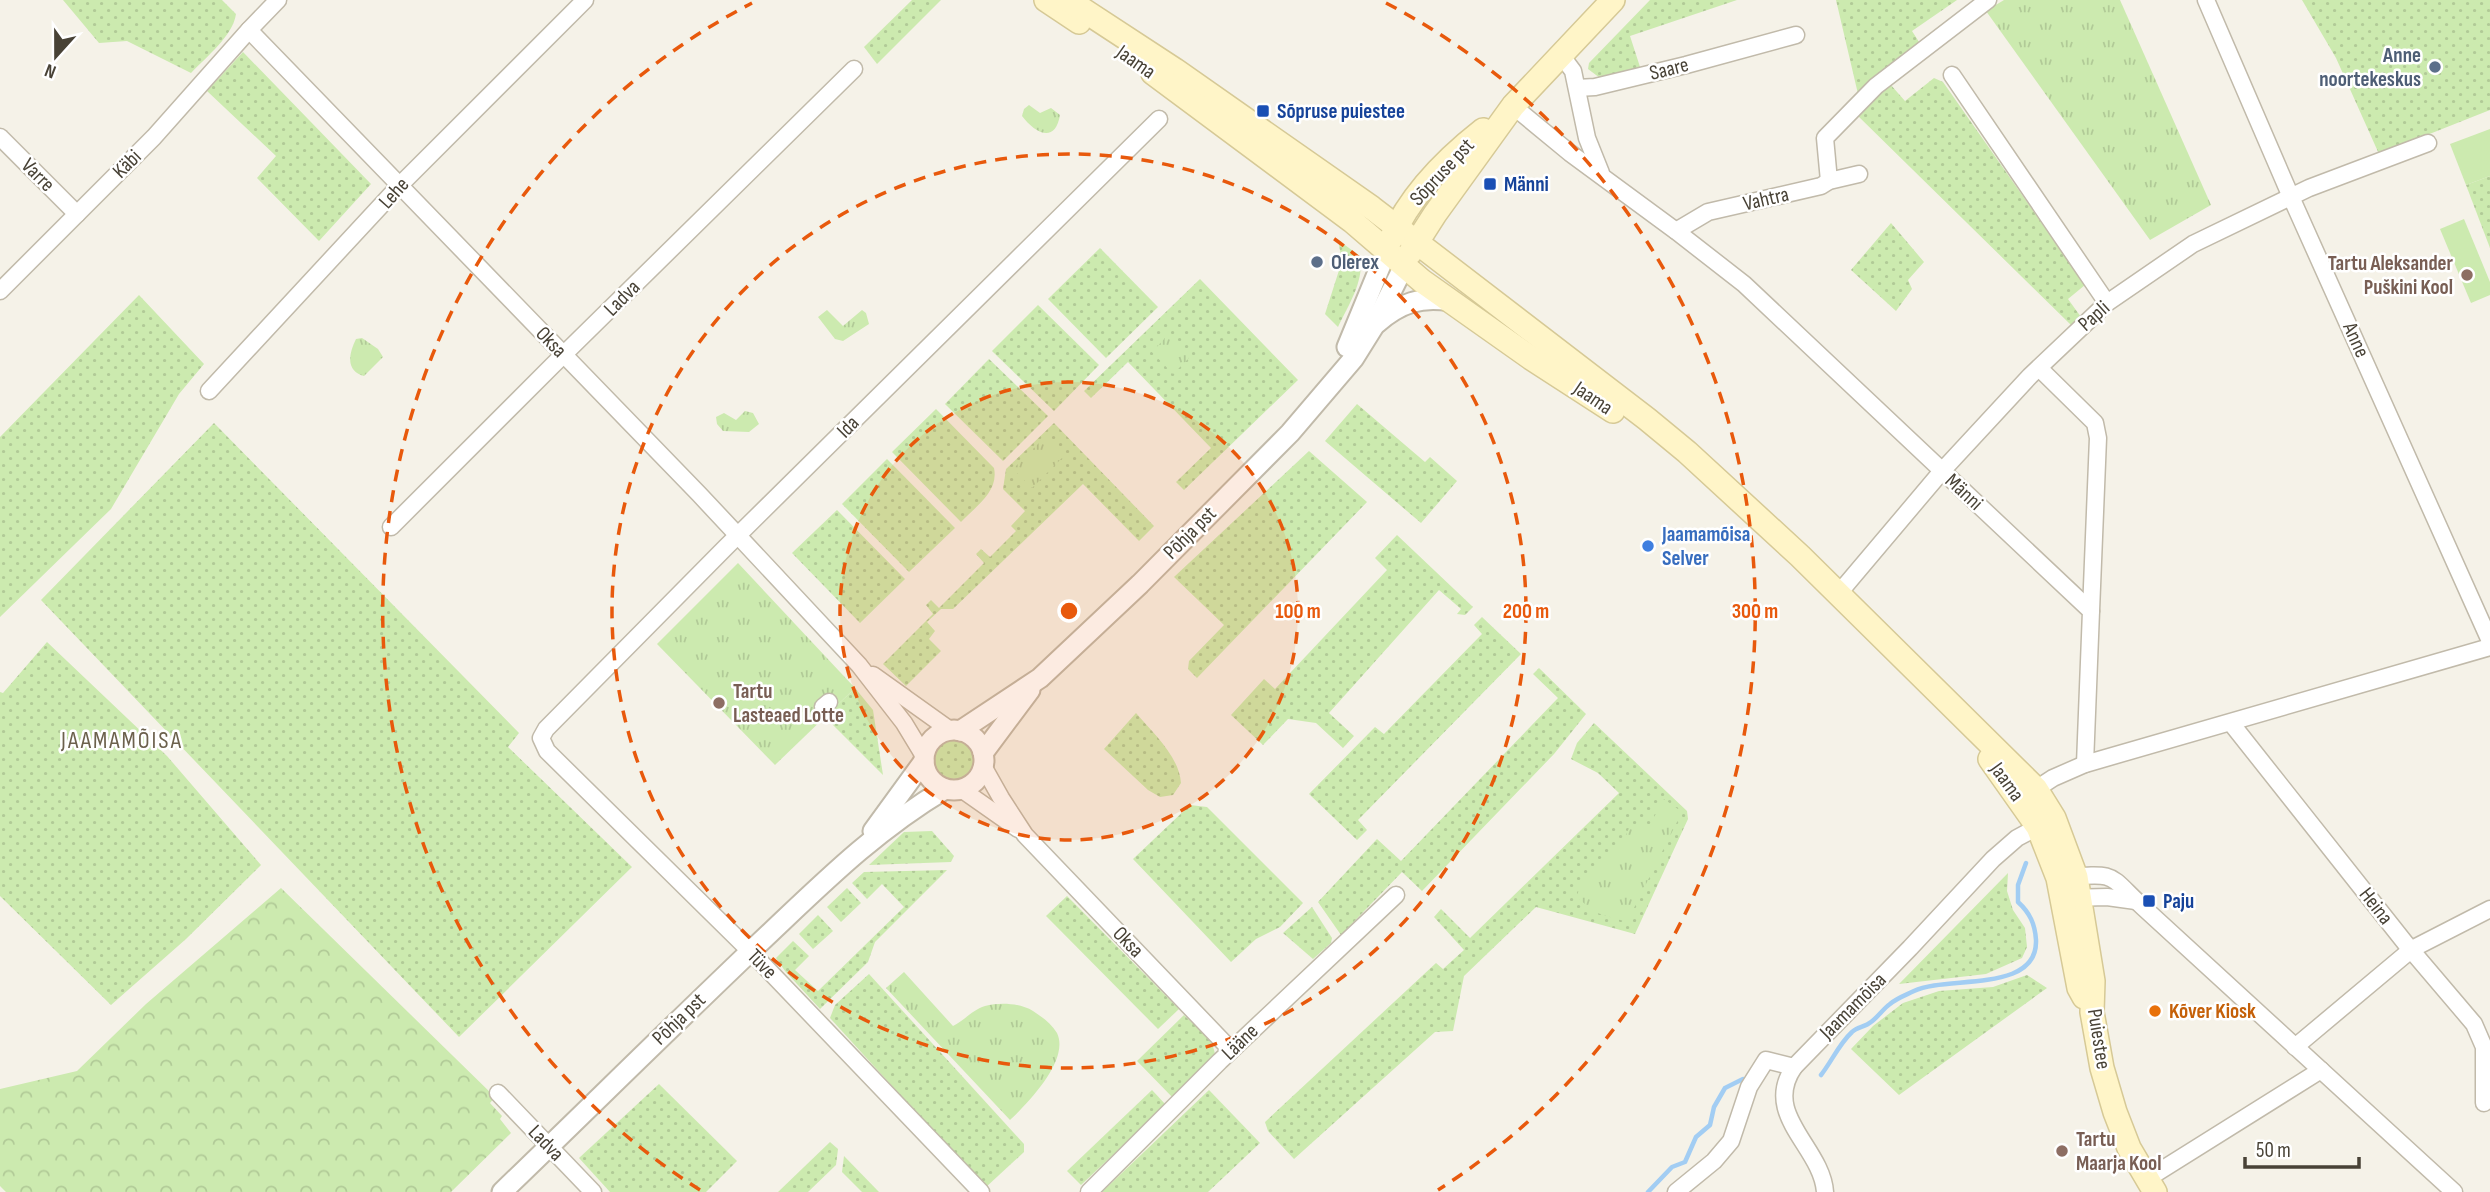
<svg xmlns="http://www.w3.org/2000/svg" width="2490" height="1192" font-family="'Sofia Sans Condensed',sans-serif">
<defs>
<pattern id="grass-dots" width="8" height="8" patternUnits="userSpaceOnUse" patternTransform="scale(1.75)"><rect width="8" height="8" fill="#cceaaf"/><path d="M2 2h.1M6 6h.1" fill="none" stroke="#b1ca97" stroke-width="1.8" stroke-linecap="round"/></pattern>
<pattern id="forest-crowns" width="20" height="18" patternUnits="userSpaceOnUse" patternTransform="scale(1.75)"><rect width="20" height="18" fill="#cceaaf"/><path d="M2 6a3 3 0 1 1 6 0M12 15a3 3 0 1 1 6 0" fill="none" stroke="#b1ca97"/></pattern>
<pattern id="park-tufts" width="24" height="20" patternUnits="userSpaceOnUse" patternTransform="scale(1.75)"><rect width="24" height="20" fill="#cceaaf"/><path d="M3 7l-1-3M5 7V3M7 7l1-3M15 17l-1-3M17 17v-4M19 17l1-3" fill="none" stroke="#b1ca97"/></pattern>
</defs>
<rect width="100%" height="100%" fill="#f5f2e8"/>
<!-- grass -->
<g fill="url(#grass-dots)">
<path d="M 63,0 L 222,0 L 236,14 C 233,36 206,57 191,73 L 127,41 L 99,43 Z"/>
<path d="M 912,0 L 941,0 L 877,64 L 864,47 Z"/>
<path d="M 1650,0 L 1737,0 L 1630,36 L 1641,70 L 1600,78 L 1588,69 L 1589,63 Z"/>
<path d="M 1836,0 L 1957,0 L 1912,31 L 1921,45 L 1858,94 Z"/>
<path d="M 2302,0 L 2490,0 L 2490,110 L 2379,154 L 2336,58 Z"/>
<path d="M 243,52 L 371,184 L 319,241 L 257,178 L 276,156 L 207,91 Z"/>
<path d="M 1934,78 L 1943,82 L 2085,285 L 2068,299 L 2081,317 L 2071,325 L 1857,115 L 1890,84 L 1905,101 Z"/>
<path d="M 2490,176 L 2490,248 L 2466,185 Z"/>
<path d="M 1891,223 L 1924,262 L 1908,280 L 1912,289 L 1896,311 L 1851,270 Z"/>
<path d="M 1338,240 L 1360,256 C 1365,280 1348,306 1338,327 L 1325,314 L 1342,261 Z"/>
<path d="M 1100,248 L 1158,307 L 1106,358 L 1048,299 Z"/>
<path d="M 1200,279 L 1298,380 L 1184,490 L 1176,482 L 1211,448 L 1128,362 L 1091,398 L 1084,391 Z"/>
<path d="M 139,295 L 204,364 L 179,394 L 111,509 L 0,617 L 0,437 Z"/>
<path d="M 1038,305 L 1099,365 L 1054,411 L 992,351 Z"/>
<path d="M 989,359 L 1048,416 L 1003,461 L 945,404 Z"/>
<path d="M 1357,404 L 1425,462 L 1430,457 L 1457,481 L 1421,523 L 1325,441 Z"/>
<path d="M 936,409 L 994,468 C 999,492 976,506 961,522 L 892,452 Z"/>
<path d="M 214,423 L 519,733 L 508,747 L 632,867 L 459,1037 L 41,600 Z"/>
<path d="M 1054,423 L 1154,526 L 1139,541 L 1083,484 L 953,609 L 941,609 L 927,622 L 935,631 L 929,639 L 941,651 L 906,686 L 883,664 L 933,614 L 926,605 L 931,600 L 939,608 L 984,563 L 976,554 L 981,549 L 990,557 L 1016,531 L 1011,526 L 1025,511 L 1003,489 L 1006,469 Z"/>
<path d="M 1309,451 L 1367,502 L 1197,678 L 1188,669 L 1189,661 L 1224,625 L 1174,577 Z"/>
<path d="M 887,459 L 955,528 L 909,572 L 842,504 Z"/>
<path d="M 837,510 L 905,579 L 860,623 L 792,553 Z"/>
<path d="M 1397,535 L 1473,607 L 1465,615 L 1457,614 L 1461,609 L 1439,590 L 1329,713 L 1354,736 L 1343,748 L 1316,723 L 1288,719 L 1263,745 L 1231,715 L 1264,679 L 1275,689 L 1387,570 L 1375,558 Z"/>
<path d="M 1482,617 L 1521,654 L 1358,820 L 1367,830 L 1357,840 L 1309,794 L 1375,727 L 1384,734 L 1482,634 L 1474,625 Z"/>
<path d="M 47,642 L 167,756 L 261,865 L 186,939 L 111,1005 L 0,896 L 0,692 L 3,693 Z"/>
<path d="M 1539,668 L 1586,714 L 1554,754 L 1422,891 L 1402,872 L 1341,935 L 1318,902 L 1377,839 L 1401,861 L 1558,698 L 1533,674 Z"/>
<path d="M 855,688 L 873,710 L 883,775 L 825,717 Z"/>
<path d="M 1136,713 C 1153,733 1179,756 1181,783 L 1173,795 L 1160,797 L 1148,790 L 1104,749 Z"/>
<path d="M 1594,723 L 1687,811 L 1688,819 L 1635,934 L 1536,907 L 1464,976 L 1453,1031 L 1435,1032 L 1294,1159 L 1268,1131 L 1265,1122 L 1436,963 L 1443,969 L 1464,950 L 1434,917 L 1441,909 L 1470,938 L 1619,793 L 1598,773 L 1571,759 L 1577,743 Z"/>
<circle cx="954" cy="760" r="25"/>
<path d="M 1190,805 L 1207,807 L 1303,903 L 1280,927 L 1256,939 L 1231,962 L 1133,859 Z"/>
<path d="M 932,831 L 954,856 L 951,862 L 869,865 L 904,832 Z"/>
<path d="M 947,870 L 875,942 L 868,962 L 820,1009 L 785,971 L 776,958 L 793,941 L 809,956 L 795,970 L 818,991 L 904,907 L 882,884 L 867,899 L 852,883 L 864,872 Z"/>
<path d="M 2008,873 L 2007,891 L 2013,910 L 2025,928 L 2027,947 L 2022,958 L 1986,974 L 1899,984 Z"/>
<path d="M 847,888 L 861,903 L 841,922 L 827,907 Z"/>
<path d="M 1067,896 L 1179,1009 L 1158,1029 L 1046,916 Z"/>
<path d="M 1312,907 L 1332,938 L 1331,943 L 1313,959 L 1283,933 Z"/>
<path d="M 818,915 L 833,931 L 813,949 L 799,934 Z"/>
<path d="M 869,974 L 1024,1144 L 1024,1152 L 985,1188 L 830,1018 L 835,1005 Z"/>
<path d="M 2027,975 L 2047,988 L 1899,1095 L 1851,1049 L 1873,1026 L 1903,1003 L 1939,991 L 1993,987 Z"/>
<path d="M 1184,1015 C 1195,1026 1216,1040 1215,1057 L 1174,1099 L 1137,1061 Z"/>
<path d="M 659,1084 L 737,1161 L 706,1192 L 610,1192 L 579,1158 Z"/>
<path d="M 1152,1090 L 1166,1105 L 1081,1185 L 1067,1171 Z"/>
<path d="M 1209,1090 L 1260,1143 L 1208,1192 L 1102,1192 Z"/>
<path d="M 830,1142 L 838,1149 L 836,1165 L 808,1192 L 778,1192 Z"/>
<path d="M 844,1156 L 879,1192 L 862,1192 L 842,1172 Z"/>
</g>
<!-- forest -->
<path fill="url(#forest-crowns)" d="M 281,888 L 495,1097 L 490,1103 L 502,1116 L 500,1119 L 511,1133 L 451,1192 L 6,1192 L 0,1186 L 0,1089 L 77,1071 L 146,1004 Z"/>
<!-- park -->
<g fill="url(#park-tufts)">
<path d="M 2004,0 L 2120,0 L 2211,205 L 2150,240 L 1986,11 Z"/>
<path d="M 1029,105 L 1040,113 L 1051,108 L 1060,115 C 1055,145 1034,132 1022,116 L 1024,109 Z"/>
<path d="M 827,310 L 843,326 L 862,310 L 866,313 L 869,324 L 843,341 L 835,339 L 818,317 Z"/>
<path d="M 1167,336 L 1189,358 L 1173,374 L 1152,352 Z"/>
<path d="M 362,338 L 378,349 L 383,357 L 364,376 C 345,371 349,353 356,339 Z"/>
<path d="M 745,411 L 753,413 L 759,424 L 749,432 L 723,431 L 717,424 L 716,417 L 724,413 L 736,420 Z"/>
<path d="M 1045,437 L 1064,456 L 1032,488 L 1013,469 Z"/>
<path d="M 738,563 L 855,688 L 775,765 L 657,644 Z"/>
<path d="M 1664,799 L 1682,812 L 1627,922 L 1594,912 L 1577,897 L 1581,879 L 1585,874 L 1592,873 L 1600,859 L 1612,853 L 1615,845 L 1623,841 L 1630,826 L 1636,824 L 1648,828 Z"/>
<path d="M 904,972 L 953,1026 C 965,1020 972,1010 985,1006 C 1000,1002 1020,1003 1033,1011 C 1042,1017 1051,1023 1057,1033 C 1070,1060 1028,1103 1010,1120 L 886,988 Z"/>
</g>
<!-- pitch -->
<g fill="#cceaaf">
<path d="M 2490,129 L 2490,176 L 2466,185 L 2450,144 Z"/>
<path d="M 2464,219 L 2490,282 L 2490,295 L 2471,303 L 2440,229 Z"/>
</g>
<g fill="none" stroke-linecap="round" stroke-linejoin="round">
<!-- stream -->
<g stroke="#a2cdf3" stroke-width="4.5">
<path d="M 1821,1075 C 1832,1061 1839,1044 1852,1032 C 1857,1027 1865,1027 1871,1022 C 1878,1017 1883,1009 1890,1004 C 1897,998 1906,995 1914,991 C 1946,975 2038,994 2036,940 C 2035,924 2030,913 2018,902 L 2018,885 L 2026,863"/>
<path d="M 1648,1192 L 1672,1167 L 1685,1162 L 1696,1137 L 1710,1125 L 1714,1107 L 1725,1088 L 1743,1079"/>
</g>
<!-- minor casing -->
<g stroke="#c1baaa" stroke-width="19">
<g id="minor">
<path d="M 278,0 L 249,30 L 699,494 L 859,665 L 904,723 L 924,756"/>
<path d="M 2206,0 L 2291,197 L 2490,641"/>
<path d="M 1561,55 L 1573,71 L 1587,138 L 1601,173"/>
<path d="M 1952,75 L 2107,303"/>
<path d="M 1577,88 L 1595,87 L 1686,65 L 1796,35"/>
<path d="M 1513,106 L 1570,153 L 1676,231 L 1744,284 L 2091,611 L 2085,764"/>
<path d="M 0,137 L 77,214"/>
<path d="M 1829,181 L 1825,138 L 1876,86 L 1988,0"/>
<path d="M 1676,231 L 1708,212 L 1821,186 L 1829,181 L 1859,174"/>
<path d="M 0,291 L 154,137 L 249,30"/>
<path d="M 2039,368 L 2095,423 L 2098,438 L 2091,611"/>
<path d="M 209,391 L 400,185 L 585,0"/>
<path d="M 391,527 L 553,365 L 854,69"/>
<path d="M 1839,593 L 1942,471 L 2030,376 L 2107,303 L 2193,244 L 2309,188 L 2428,143"/>
<path d="M 873,675 L 950,730"/>
<path d="M 823,707 L 829,702"/>
<path d="M 2231,723 L 2406,944 L 2474,1024 L 2484,1047 L 2484,1103"/>
<path d="M 983,766 L 1001,798 L 1025,835 L 1231,1050"/>
<path d="M 961,789 L 1018,829"/>
<path d="M 2030,793 L 2053,778 L 2085,764 L 2490,647"/>
<path d="M 2066,877 C 2119,873 2107,874 2144,908 L 2454,1192"/>
<path d="M 2069,898 L 2107,897 L 2136,901"/>
<path d="M 2295,1047 L 2412,949 L 2490,909"/>
<path d="M 1794,1067 C 1761,1115 1822,1147 1825,1192"/>
<path d="M 498,1093 L 593,1192"/>
<path d="M 2147,1179 L 2321,1070"/>
<path d="M 981,1192 L 751,952 L 547,751 L 541,738 L 546,729 L 726,547 L 1159,119"/>
<path d="M 1089,1192 L 1220,1061 L 1396,895"/>
<path d="M 1676,1192 L 1714,1161 L 1731,1141 L 1749,1087 L 1766,1060 L 1794,1067 L 1910,948 L 1993,859 L 2017,838 L 2045,823"/>
</g>
</g>
<!-- tertiary casing -->
<g stroke="#c1baaa" stroke-width="23">
<g id="tertiary">
<path d="M 1377,323 C 1400,303 1421,296 1450,301"/>
<path d="M 1347,347 L 1387,250"/>
<circle cx="954" cy="760" r="30"/>
<path d="M 960,731 L 1040,678 L 1140,584 L 1290,433 L 1354,358 L 1374,326 L 1404,266"/>
<path d="M 983,753 L 1030,690"/>
<path d="M 873,831 L 924,761"/>
<path d="M 502,1192 C 586,1111 669,1029 754,948 C 817,889 871,833 945,789"/>
</g>
</g>
<!-- secondary casing -->
<g stroke="#d6c996" stroke-width="26">
<g id="secondary">
<path d="M 1046,0 L 1079,22"/>
<path d="M 1068,0 L 1175,70 L 1372,208 L 1647,419 L 1687,452 L 1800,556 L 2036,789 L 2054,818 L 2076,877 L 2093,981 L 2092,1012 L 2102,1068 L 2115,1112 L 2129,1148 L 2155,1192"/>
<path d="M 1153,73 L 1352,221 L 1422,281 L 1531,358 L 1613,411"/>
<path d="M 1391,239 C 1410,195 1446,159 1483,130"/>
<path d="M 1410,253 L 1435,214 L 1513,106 L 1613,0"/>
<path d="M 1990,759 L 2038,827 L 2058,878 L 2079,988 L 2084,997"/>
</g>
</g>
<!-- minor -->
<use href="#minor" stroke="#fff" stroke-width="16"/>
<!-- tertiary -->
<use href="#tertiary" stroke="#fff" stroke-width="19"/>
<!-- secondary -->
<use href="#secondary" stroke="#fff5c8" stroke-width="23"/>
</g>
<!-- distance rings -->
<circle cx="1069" cy="611" r="229" fill="#e8590c" fill-opacity=".12"/>
<g fill="none" stroke="#e8590c" stroke-width="3.5" stroke-dasharray="12 9">
<circle cx="1069" cy="611" r="229"/>
<circle cx="1069" cy="611" r="457"/>
<path d="M700 1190A686 686 0 0 1 752 3M1386 3A686 686 0 0 1 1438 1190"/>
</g>
<!-- markers -->
<g fill="#5c6f8a" stroke="#fff" stroke-width="2.5">
<circle cx="2435" cy="67" r="7"/>
<circle cx="1317" cy="262" r="7"/>
</g>
<g fill="#1a4fb4" stroke="#fff" stroke-width="2.5">
<rect x="1256" y="104" width="14" height="14" rx="3.5"/>
<rect x="1483" y="177" width="14" height="14" rx="3.5"/>
<rect x="2142" y="894" width="14" height="14" rx="3.5"/>
</g>
<g fill="#8d6e63" stroke="#fff" stroke-width="2.5">
<circle cx="2467" cy="275" r="7"/>
<circle cx="719" cy="703" r="7"/>
<circle cx="2062" cy="1151" r="7"/>
</g>
<circle fill="#3f7fe0" stroke="#fff" stroke-width="2.5" cx="1648" cy="546" r="7"/>
<circle fill="#e8710a" stroke="#fff" stroke-width="2.5" cx="2155" cy="1011" r="7"/>
<g text-anchor="middle" dominant-baseline="central" stroke-width="5" stroke-linejoin="round" paint-order="stroke">
<!-- service labels -->
<g font-size="21" font-weight="bold" fill="#4e5e75" stroke="#fff" text-anchor="end">
<text x="2421" y="55">Anne<tspan x="2421" dy="24">noortekeskus</tspan></text>
<text x="1331" y="262" text-anchor="start">Olerex</text>
</g>
<!-- street labels -->
<g font-size="21" fill="#484236" stroke="#fff">
<text transform="translate(1136 62) rotate(35)">Jaama</text>
<text transform="translate(1669 69) rotate(-14)">Saare</text>
<text transform="translate(127 164) rotate(-45)">Käbi</text>
<text transform="translate(1442 172) rotate(-47)">Sõpruse pst</text>
<text transform="translate(38 175) rotate(45)">Varre</text>
<text transform="translate(394 193) rotate(-48)">Lehe</text>
<text transform="translate(1766 199) rotate(-13)">Vahtra</text>
<text transform="translate(622 298) rotate(-45)">Ladva</text>
<text transform="translate(2094 316) rotate(-42)">Papli</text>
<text transform="translate(2356 340) rotate(66)">Anne</text>
<text transform="translate(551 342) rotate(46)">Oksa</text>
<text transform="translate(1593 398) rotate(34)">Jaama</text>
<text transform="translate(848 427) rotate(-45)">Ida</text>
<text transform="translate(1964 492) rotate(43)">Männi</text>
<text transform="translate(1190 533) rotate(-45)">Põhja pst</text>
<text transform="translate(2007 782) rotate(54)">Jaama</text>
<text transform="translate(2376 906) rotate(52)">Heina</text>
<text transform="translate(1128 942) rotate(46)">Oksa</text>
<text transform="translate(762 964) rotate(46)">Tüve</text>
<text transform="translate(1853 1006) rotate(-45)">Jaamamõisa</text>
<text transform="translate(679 1019) rotate(-44)">Põhja pst</text>
<text transform="translate(2099 1039) rotate(81)">Puiestee</text>
<text transform="translate(1240 1042) rotate(-44)">Lääne</text>
<text transform="translate(546 1143) rotate(46)">Ladva</text>
</g>
<!-- transit labels -->
<g font-size="21" font-weight="bold" fill="#164399" stroke="#fff" text-anchor="start">
<text x="1277" y="111">Sõpruse puiestee</text>
<text x="1504" y="184">Männi</text>
<text x="2163" y="901">Paju</text>
</g>
<!-- education labels -->
<g font-size="21" font-weight="bold" fill="#785e54" stroke="#fff" text-anchor="start">
<text x="2453" y="263" text-anchor="end">Tartu Aleksander<tspan x="2453" dy="24">Puškini Kool</tspan></text>
<text x="733" y="691">Tartu<tspan x="733" dy="24">Lasteaed Lotte</tspan></text>
<text x="2076" y="1139">Tartu<tspan x="2076" dy="24">Maarja Kool</tspan></text>
</g>
<!-- shop labels -->
<g font-size="21" font-weight="bold" fill="#366cbe" stroke="#fff" text-anchor="start">
<text x="1662" y="534">Jaamamõisa<tspan x="1662" dy="24">Selver</tspan></text>
</g>
<!-- food labels -->
<g font-size="21" font-weight="bold" fill="#c56008" stroke="#fff" text-anchor="start">
<text x="2169" y="1011">Kõver Kiosk</text>
</g>
<!-- quarter labels -->
<g font-size="24" letter-spacing="2" fill="#6c614d" stroke="#fff">
<text x="122" y="740">JAAMAMÕISA</text>
</g>
</g>
<circle cx="1069" cy="611" r="10" fill="#e8590c" stroke="#fff" stroke-width="3.5"/>
<g font-size="21" text-anchor="middle" font-weight="bold" fill="#e8590c" stroke="#fff" stroke-width="5" stroke-linejoin="round" paint-order="stroke">
<text x="1298" y="618">100 m</text>
<text x="1526" y="618">200 m</text>
<text x="1755" y="618">300 m</text>
</g>
<!-- north arrow -->
<g transform="translate(56 56) rotate(201)" stroke="#ffffff" stroke-width="5" paint-order="stroke">
<path d="M0-5L12 26L0 18L-12 26Z" fill="#484236"/>
<text y="-10" font-size="19" font-weight="bold" text-anchor="middle" fill="#484236">N</text>
</g>
<!-- scale -->
<path d="M2245 1157v10h114v-10" fill="none" stroke="#484236" stroke-width="3.5"/>
<text x="2256" y="1157" font-size="21" fill="#484236" stroke="#ffffff" stroke-width="5" paint-order="stroke">50 m</text>
</svg>
